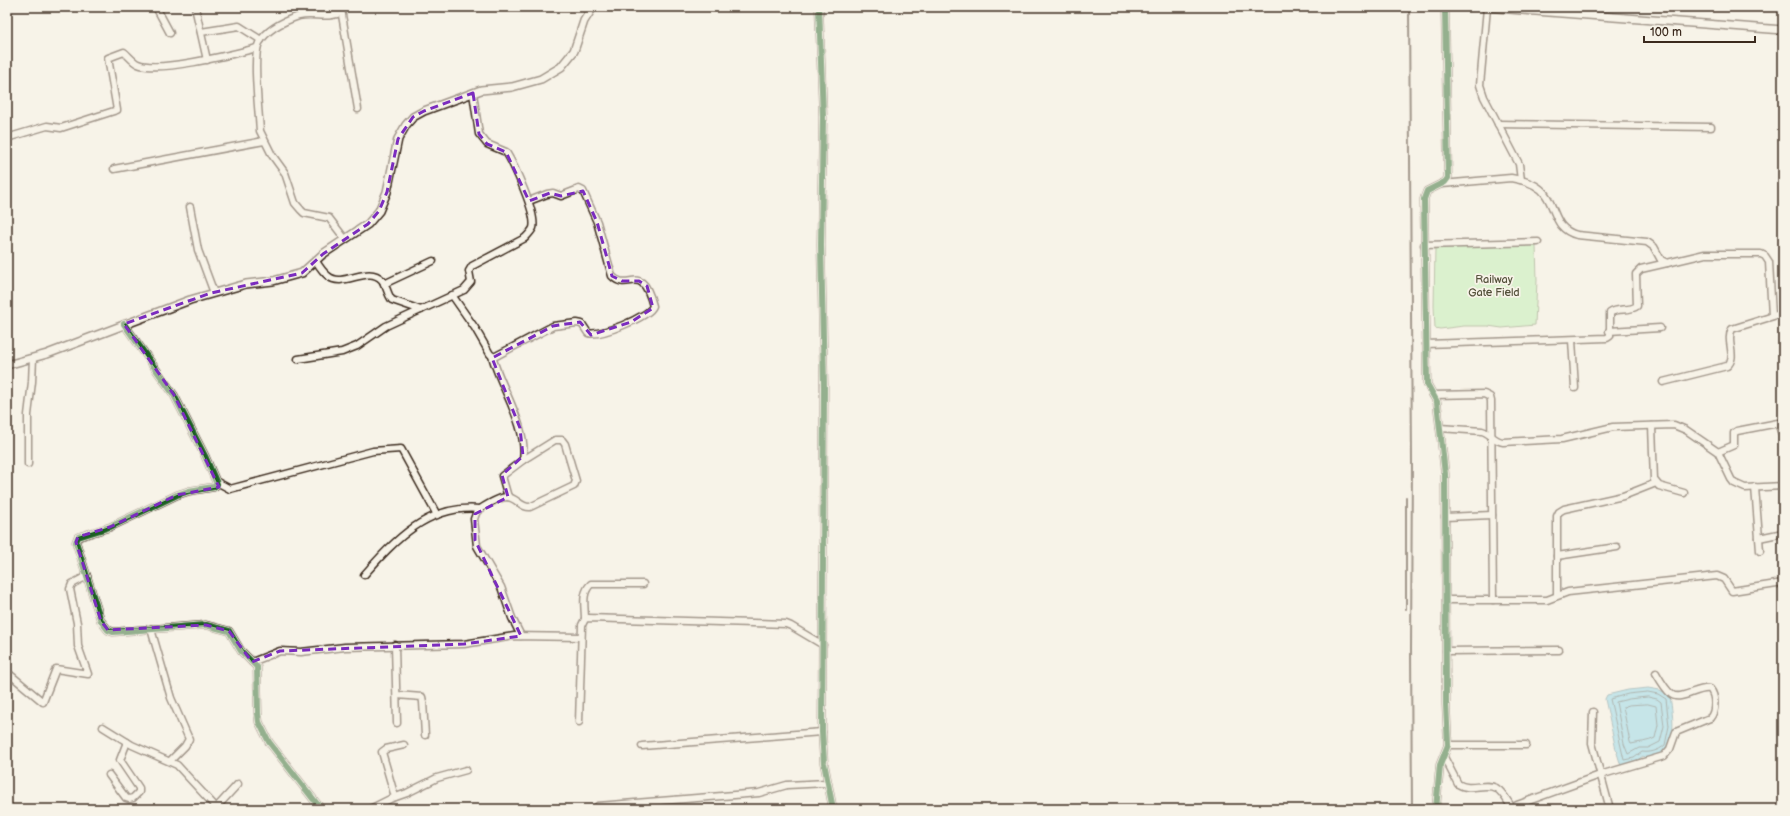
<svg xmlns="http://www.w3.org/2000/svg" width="1790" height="816" font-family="'Balsamiq Sans',sans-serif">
<rect width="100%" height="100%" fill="#f7f3e8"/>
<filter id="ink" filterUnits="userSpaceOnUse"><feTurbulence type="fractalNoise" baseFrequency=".025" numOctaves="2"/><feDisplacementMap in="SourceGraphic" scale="8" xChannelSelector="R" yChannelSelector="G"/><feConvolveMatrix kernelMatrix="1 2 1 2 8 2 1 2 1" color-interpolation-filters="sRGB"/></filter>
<g filter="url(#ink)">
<!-- green -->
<path fill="#b9efb0" stroke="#7a8c67" d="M 1530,244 L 1536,246 L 1537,280 L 1535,325 L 1502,328 L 1488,326 L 1464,326 L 1440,329 L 1435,328 L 1434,306 L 1435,248 Z"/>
<!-- water -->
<path fill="#89d4e9" stroke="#6a9098" d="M 1648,688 L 1660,690 L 1670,696 C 1672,710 1678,743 1663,752 C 1657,755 1650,756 1645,758 L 1643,756 L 1636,761 L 1621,766 L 1617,753 L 1618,752 L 1616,750 L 1605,699 L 1607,695 L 1628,690 Z"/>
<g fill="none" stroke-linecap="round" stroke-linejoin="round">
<!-- shore -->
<g stroke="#5a6e6f" stroke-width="1">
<path d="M 1648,692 L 1658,694 L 1666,699 L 1669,726 L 1665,745 C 1658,751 1650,753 1642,752 L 1634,758 L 1624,760 L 1610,699 L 1628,694 Z"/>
<path d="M 1648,697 L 1657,699 L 1661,702 L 1664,726 L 1660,742 L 1648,748 L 1639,748 L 1628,754 L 1624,744 L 1616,702 L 1629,699 Z"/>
<path d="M 1648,704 L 1656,706 L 1658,725 L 1655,738 C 1648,742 1639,742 1631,744 L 1630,742 L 1623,707 L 1629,705 Z"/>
</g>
<!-- minor casing -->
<g stroke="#3b2a1e" stroke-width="9">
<g id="minor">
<path d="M 156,7 L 170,33"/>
<path d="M 195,7 L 207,60"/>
<path d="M 343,7 L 337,14 L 332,15 C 321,17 310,13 299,16 C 284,21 267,29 259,43 C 252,56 259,113 260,131 L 272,155 L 285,173 L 295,203 L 301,210 L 304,213 L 329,218 L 345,239"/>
<path d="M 819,7 L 823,117 L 821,245 L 824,387 L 822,732 L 824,763 L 833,809"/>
<path d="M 1487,8 L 1480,85 L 1484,97 L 1519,164 L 1521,180"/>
<path d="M 341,9 L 358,109"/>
<path d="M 201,32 L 239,26 L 261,40"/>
<path d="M 1498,124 L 1711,127"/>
<path d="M 7,134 L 10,137 L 47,126 L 61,128 L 117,110 L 108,58 L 124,52 C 128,55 133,62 138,64 C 160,73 233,54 257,48"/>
<path d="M 114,169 L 264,141"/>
<path d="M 1442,184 L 1511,178 C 1523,180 1538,184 1545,194 C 1557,210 1554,229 1577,235 L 1647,242 L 1654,247 L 1661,260 L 1667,263 L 1705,254 L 1761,254 L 1765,256 L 1769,262 L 1772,316"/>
<path d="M 190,207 L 198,250 L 214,293"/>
<path d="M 1424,245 L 1538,242"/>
<path d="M 316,261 C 319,266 323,272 328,276 C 343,289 368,264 382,280 C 387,286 387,294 392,300 L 421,310"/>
<path d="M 384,284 L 433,261"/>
<path d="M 452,295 L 475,328 L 490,354 L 494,357 L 553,326 L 577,323 L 582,324 L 588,333 C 599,337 649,317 653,306 C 641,260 629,294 612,276 L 597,222 L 583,191 L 579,189 L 561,196 L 553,193 L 547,194 L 529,201"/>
<path d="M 124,324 L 174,395 L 205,456 L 217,484 L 214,487 L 189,491 L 177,495 L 110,527 L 78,537 L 76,542 L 101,621 L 108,630 L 113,632 L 206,625 L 229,631 L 241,651 L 257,667 L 258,713 L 259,722 L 269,742 L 321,809"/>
<path d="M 1609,331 L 1660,328"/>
<path d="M 1572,340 L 1575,388"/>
<path d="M 1426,344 L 1607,338 L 1610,336 L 1610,313 C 1618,307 1629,312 1637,306 L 1636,274 L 1641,269 L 1667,263"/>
<path d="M 492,356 C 501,389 528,426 523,460 L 502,476 L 508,497"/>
<path d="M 298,359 L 342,352 L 357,346 L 386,326 L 464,290 L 471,282 L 469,271 L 472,266 L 525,238 C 528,235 531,232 533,228 C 537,214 514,165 506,152 L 487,144 L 479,134 L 473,93"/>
<path d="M 1663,382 L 1727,366 C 1738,357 1725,341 1732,329 L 1783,313"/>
<path d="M 1433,395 L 1484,394 L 1490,397 L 1491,401 L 1493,600"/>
<path d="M 1652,426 L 1654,480 L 1659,486 L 1684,493"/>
<path d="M 1440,428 L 1482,431 C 1490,433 1494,441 1503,442 L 1562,439 L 1613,427 L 1674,425 L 1686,430 L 1718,452 L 1731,479 L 1734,483 L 1745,488 L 1783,486"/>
<path d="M 1718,452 L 1734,445 L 1734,433 L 1737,431 L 1778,423 L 1783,437"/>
<path d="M 28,464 L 28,415 L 32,382 L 33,358"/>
<path d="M 217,482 L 230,489 L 373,451 L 401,449 L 437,515"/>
<path d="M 1755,487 L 1760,551"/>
<path d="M 1445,517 L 1492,515"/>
<path d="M 1759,538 L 1783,533"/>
<path d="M 1557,556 L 1617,547"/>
<path d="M 364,575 C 395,540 428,504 480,509"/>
<path d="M 1557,595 L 1557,516 L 1559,512 L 1564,509 L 1623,496 L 1656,483"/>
<path d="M 1446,600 L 1547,600 L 1568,592 L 1717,576 L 1724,579 L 1732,591 L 1783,583"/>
<path d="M 585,619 C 585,607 581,593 591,584 L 643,584"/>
<path d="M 151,629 L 171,698 L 189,739 L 185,746 L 170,761"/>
<path d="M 521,636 L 512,618 L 501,587 L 477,546 L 474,519 L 477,511 C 485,506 498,497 507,497 C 516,497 521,508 530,507 L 574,486 L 576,481 L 565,444 L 562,440 L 555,440 L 523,460"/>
<path d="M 395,645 L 397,723"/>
<path d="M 1446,651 L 1559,650"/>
<path d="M 252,662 L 280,651 L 301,652 L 345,647 L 464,644 L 514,636 L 581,637"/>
<path d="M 7,672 L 43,702 L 56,669 L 88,674 L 78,646 L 77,623 L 70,589 L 72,584 L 87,576"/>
<path d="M 397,695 L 422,697 L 423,702 L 425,735"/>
<path d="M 1593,712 L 1592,743 L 1610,809"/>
<path d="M 579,722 L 582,625 L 585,619 L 588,618 L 786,624 L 791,626 L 823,645"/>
<path d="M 103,727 L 132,745 L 177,765 L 213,804 L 214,809"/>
<path d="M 1448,745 L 1526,745"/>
<path d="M 642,746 L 822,732"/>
<path d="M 1444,757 L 1458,784 C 1470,792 1485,782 1496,788 C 1503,792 1508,802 1512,808"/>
<path d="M 109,775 L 126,798 L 129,799 L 133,798 L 139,792 L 139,788 L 120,760 L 127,742"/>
<path d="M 395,797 L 382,752 L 386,749 L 404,745"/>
<path d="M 598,806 L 759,793 L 787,785 L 827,783"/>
<path d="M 215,809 L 238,784"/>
<path d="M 370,809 L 390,799 L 407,793 L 437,778 L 466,770"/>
<path d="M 1436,809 L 1440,765 L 1448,745 L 1446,704 L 1445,474 L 1437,402 L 1427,384 L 1424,199 L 1427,191 L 1445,182 L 1448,178 L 1445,7"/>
<path d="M 1511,809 L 1517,805 L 1600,775 L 1664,756 L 1670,749 L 1676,732 L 1710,718 C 1716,711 1716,696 1710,689 C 1699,686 1680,702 1671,694 C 1665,689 1660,680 1656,673"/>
</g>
</g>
<!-- tertiary casing -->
<g stroke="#3b2a1e" stroke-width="10">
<g id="tertiary">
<path d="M 1484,7 L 1783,30"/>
<path d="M 7,365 L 47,354 L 190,300 L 246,284 L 273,281 L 302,273 L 323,254 L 368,224 L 379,211 L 387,192 L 398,139 L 406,125 L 413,117 L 424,111 L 481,90 L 512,87 L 541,79 L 561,67 L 574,51 L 584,21 L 593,7"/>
</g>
</g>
<!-- minor -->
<use href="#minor" stroke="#f7f3e8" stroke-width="6"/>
<!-- tertiary -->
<use href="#tertiary" stroke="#f7f3e8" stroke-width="7"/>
<!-- rail -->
<g stroke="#3b2a1e" stroke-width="2">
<path d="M 1409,7 L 1412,462 L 1411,649 L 1412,809"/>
<path d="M 1406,609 L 1406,497"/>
</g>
<!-- cycleway casing -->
<g stroke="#f7f3e8" stroke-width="8">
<g id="cycleway">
<path d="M 819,7 L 823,117 L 821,245 L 824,387 L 822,732 L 824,763 L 833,809"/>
<path d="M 124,324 L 174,395 L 205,456 L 217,484 L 214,487 L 189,491 L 177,495 L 110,527 L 78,537 L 76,542 L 101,621 L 108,630 L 113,632 L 206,625 L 229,631 L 241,651 L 257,667 L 258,713 L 259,722 L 269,742 L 321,809"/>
<path d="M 1436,809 L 1440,765 L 1448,745 L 1446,704 L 1445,474 L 1437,402 L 1427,384 L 1424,199 L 1427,191 L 1445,182 L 1448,178 L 1445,7"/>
</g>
</g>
<!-- cycleway -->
<use href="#cycleway" stroke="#1b5e20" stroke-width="6"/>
</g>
</g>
<!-- marked area -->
<path d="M0 0H1790V816H0ZM 473,93 L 479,134 L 487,144 L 506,152 L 529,201 L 550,193 L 561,196 L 583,191 L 597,222 L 612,276 L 622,281 L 639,281 L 647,286 L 653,308 L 631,322 L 591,335 L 580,322 L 553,326 L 492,358 L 520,428 L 523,456 L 502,475 L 508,497 L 475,514 L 475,540 L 521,636 L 464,644 L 280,651 L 252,662 L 229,631 L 206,625 L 108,630 L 101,621 L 76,542 L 78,537 L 110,527 L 177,495 L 219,487 L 174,395 L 124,324 L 211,293 L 302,273 L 323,254 L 368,224 L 379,211 L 387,192 L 398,139 L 413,117 L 424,111 Z" fill="#f7f3e8" fill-opacity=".55" fill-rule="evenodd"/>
<path fill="none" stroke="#7b2cbf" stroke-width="3" stroke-dasharray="8 5" stroke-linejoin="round" d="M 473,93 L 479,134 L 487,144 L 506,152 L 529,201 L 550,193 L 561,196 L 583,191 L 597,222 L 612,276 L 622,281 L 639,281 L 647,286 L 653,308 L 631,322 L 591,335 L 580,322 L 553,326 L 492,358 L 520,428 L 523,456 L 502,475 L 508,497 L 475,514 L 475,540 L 521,636 L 464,644 L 280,651 L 252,662 L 229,631 L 206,625 L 108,630 L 101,621 L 76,542 L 78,537 L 110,527 L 177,495 L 219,487 L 174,395 L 124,324 L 211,293 L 302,273 L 323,254 L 368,224 L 379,211 L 387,192 L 398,139 L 413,117 L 424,111 Z"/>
<g text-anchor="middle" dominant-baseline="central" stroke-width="3.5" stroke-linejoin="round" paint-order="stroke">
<!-- park labels -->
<g font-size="11" fill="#54513b" stroke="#f7f3e8">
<text x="1494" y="279">Railway<tspan x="1494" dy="13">Gate Field</tspan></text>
</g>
</g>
<!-- margin -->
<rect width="1790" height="816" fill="none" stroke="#f7f3e8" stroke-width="24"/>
<rect x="12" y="12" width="1766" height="792" fill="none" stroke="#3b2a1e" stroke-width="1.5" filter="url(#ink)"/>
<!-- scale -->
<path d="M1644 36v6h111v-6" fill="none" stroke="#3b2a1e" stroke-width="2"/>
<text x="1650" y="36" font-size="12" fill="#3b2a1e" stroke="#f7f3e8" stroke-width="3" paint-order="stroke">100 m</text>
</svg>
